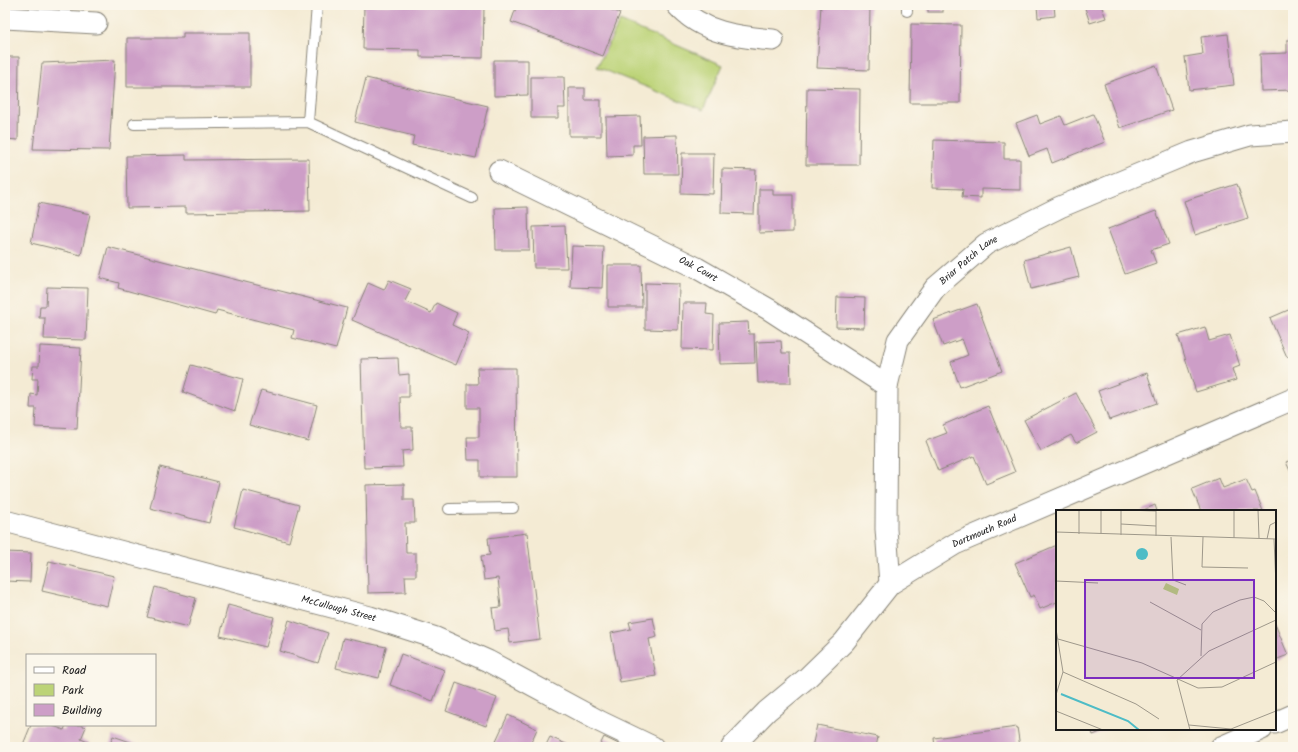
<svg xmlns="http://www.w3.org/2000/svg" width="1298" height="752" font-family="Kalam,sans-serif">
<rect width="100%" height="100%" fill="#fbf7ec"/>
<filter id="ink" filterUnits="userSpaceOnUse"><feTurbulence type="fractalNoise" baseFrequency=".025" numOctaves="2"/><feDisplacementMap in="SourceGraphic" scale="8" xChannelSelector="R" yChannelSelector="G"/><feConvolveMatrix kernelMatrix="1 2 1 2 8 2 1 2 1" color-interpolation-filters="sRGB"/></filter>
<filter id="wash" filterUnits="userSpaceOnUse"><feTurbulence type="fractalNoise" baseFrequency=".012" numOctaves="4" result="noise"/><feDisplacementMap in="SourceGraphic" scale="16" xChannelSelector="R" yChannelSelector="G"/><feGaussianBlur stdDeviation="0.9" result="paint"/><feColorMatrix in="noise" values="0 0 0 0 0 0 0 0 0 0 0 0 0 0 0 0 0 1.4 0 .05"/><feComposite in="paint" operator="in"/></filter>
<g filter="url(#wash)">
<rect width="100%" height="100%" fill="#f4ebd4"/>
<!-- green -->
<path fill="#bcd377" stroke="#6c784a" d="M 620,21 L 723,65 L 703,110 L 597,67 Z"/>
<g id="blocks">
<!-- building -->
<g fill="#cd9ec7">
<path d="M 364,5 L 484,6 L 483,58 L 420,57 L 420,50 L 363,49 Z"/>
<path d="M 517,5 L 598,5 L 620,13 L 603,56 L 511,22 Z"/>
<path d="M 821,5 L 870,5 L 869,70 L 817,68 Z"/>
<rect x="928" y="5" width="15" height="7"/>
<path d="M 1037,5 L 1054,5 L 1055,16 L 1038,18 Z"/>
<path d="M 1084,5 L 1101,5 L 1106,18 L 1090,23 Z"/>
<path d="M 911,24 L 961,25 L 960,103 L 910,103 Z"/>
<path d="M 183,33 L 250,33 L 250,87 L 127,87 L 127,38 L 183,38 Z"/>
<path d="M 1228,34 L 1234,85 L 1189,90 L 1185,57 L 1203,54 L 1201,37 Z"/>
<path d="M 1287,40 L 1293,40 L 1293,90 L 1261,91 L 1260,54 L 1287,53 Z"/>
<path d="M 5,57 L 19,57 L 18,140 L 5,139 Z"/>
<path d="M 115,60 L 109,150 L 33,149 L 42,63 Z"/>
<path d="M 494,60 L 528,60 L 528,95 L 494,96 Z"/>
<path d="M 1156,65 L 1172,110 L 1120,128 L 1104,84 Z"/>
<path d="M 531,77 L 564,77 L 565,108 L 558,108 L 558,118 L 531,118 Z"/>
<path d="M 366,78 L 488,106 L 476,158 L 412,145 L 414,136 L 355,122 Z"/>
<path d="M 569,88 L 585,88 L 585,100 L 601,100 L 601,136 L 569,136 Z"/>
<path d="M 807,88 L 860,89 L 859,165 L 806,165 Z"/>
<path d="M 1093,114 L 1105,142 L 1052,163 L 1047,149 L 1029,156 L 1016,123 L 1037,115 L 1040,124 L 1061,116 L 1065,125 Z"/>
<path d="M 640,116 L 641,145 L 633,145 L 633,155 L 607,156 L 606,117 Z"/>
<path d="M 677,135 L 678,174 L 644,174 L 643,136 Z"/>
<path d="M 934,140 L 1004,142 L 1004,159 L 1020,159 L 1020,190 L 981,189 L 981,198 L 962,197 L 963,189 L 932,188 Z"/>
<path d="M 682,153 L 714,153 L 713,194 L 681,193 Z"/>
<path d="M 186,155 L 186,160 L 309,159 L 310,211 L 186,213 L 186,207 L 127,208 L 126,156 Z"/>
<path d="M 722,169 L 756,170 L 754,214 L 721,213 Z"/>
<path d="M 1237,184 L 1248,218 L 1195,235 L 1184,201 Z"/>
<path d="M 759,189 L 773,189 L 773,195 L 793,195 L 793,232 L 759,233 Z"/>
<path d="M 39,203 L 90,214 L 81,255 L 31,243 Z"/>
<path d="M 528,207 L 529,250 L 496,250 L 495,208 Z"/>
<path d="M 1156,211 L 1169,244 L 1151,250 L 1156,263 L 1125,274 L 1108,229 Z"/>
<path d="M 565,226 L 567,268 L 534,268 L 533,227 Z"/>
<path d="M 572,246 L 604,247 L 602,288 L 570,287 Z"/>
<path d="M 108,247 L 347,308 L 336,349 L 292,338 L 294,330 L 217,310 L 215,315 L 118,288 L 119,283 L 100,278 Z"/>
<path d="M 1071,247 L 1079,277 L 1031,289 L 1024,260 Z"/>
<path d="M 608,265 L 641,265 L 642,307 L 608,307 Z"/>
<path d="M 389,280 L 411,289 L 405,301 L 431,313 L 436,303 L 457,313 L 452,325 L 469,333 L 456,365 L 352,320 L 368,283 L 384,290 Z"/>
<path d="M 645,283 L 679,284 L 678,330 L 645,329 Z"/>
<path d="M 47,287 L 88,288 L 86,340 L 44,339 L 45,318 L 39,318 L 40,306 L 46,306 Z"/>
<path d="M 837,297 L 865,298 L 864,328 L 836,327 Z"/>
<path d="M 683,303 L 707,303 L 706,314 L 714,315 L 713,350 L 682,349 Z"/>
<path d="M 977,304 L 1002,371 L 960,387 L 951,362 L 968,355 L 962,339 L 943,346 L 933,320 Z"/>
<path d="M 1293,308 L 1293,355 L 1287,357 L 1270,318 Z"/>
<path d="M 748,322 L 749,334 L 754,334 L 755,363 L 720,364 L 719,323 Z"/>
<path d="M 1205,327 L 1209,341 L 1230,335 L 1240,366 L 1232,369 L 1236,380 L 1196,392 L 1178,335 Z"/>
<path d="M 781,341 L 782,353 L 790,353 L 791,383 L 758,383 L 756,342 Z"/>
<path d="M 40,346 L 81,348 L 77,429 L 35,427 L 36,408 L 30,408 L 31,394 L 37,395 L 38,379 L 32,379 L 33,366 L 39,366 Z"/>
<path d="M 398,358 L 399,375 L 409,374 L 409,397 L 400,397 L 401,427 L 412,427 L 413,450 L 402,451 L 403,467 L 364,468 L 361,359 Z"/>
<path d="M 191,365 L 243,379 L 235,411 L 183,392 Z"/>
<path d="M 477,368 L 516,368 L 517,477 L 480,477 L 480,460 L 468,460 L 467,437 L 479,437 L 479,408 L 467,408 L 467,384 L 478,384 Z"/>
<path d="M 1147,373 L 1157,403 L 1109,420 L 1098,391 Z"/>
<path d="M 261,390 L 317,405 L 308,441 L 249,425 Z"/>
<path d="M 1076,393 L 1097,432 L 1076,443 L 1071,435 L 1041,451 L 1024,420 Z"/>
<path d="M 988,406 L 1015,472 L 986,484 L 974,456 L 938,471 L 926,441 L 947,433 L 943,425 Z"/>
<path d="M 1293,459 L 1293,477 L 1286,462 Z"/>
<path d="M 160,467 L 219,482 L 209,523 L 150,508 Z"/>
<path d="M 1219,478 L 1223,488 L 1246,479 L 1252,492 L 1255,491 L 1263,511 L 1201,511 L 1192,489 Z"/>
<path d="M 404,484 L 404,500 L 414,500 L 415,523 L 405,523 L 406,553 L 416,553 L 416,576 L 405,576 L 406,592 L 368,593 L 366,485 Z"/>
<path d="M 243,490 L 299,505 L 289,542 L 234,527 Z"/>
<path d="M 1155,505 L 1157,511 L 1141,511 Z"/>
<path d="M 527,533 L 540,639 L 510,643 L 508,629 L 495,631 L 492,608 L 501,607 L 498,578 L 484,580 L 481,556 L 490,555 L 488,538 Z"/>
<path d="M 1057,545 L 1057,602 L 1040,609 L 1034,595 L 1030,597 L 1015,563 Z"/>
<path d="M 5,552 L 31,553 L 30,582 L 5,581 Z"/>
<path d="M 49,561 L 114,576 L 107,606 L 42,591 Z"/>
<path d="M 155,587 L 196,598 L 188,627 L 147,617 Z"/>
<path d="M 228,605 L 274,617 L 266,647 L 220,636 Z"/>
<path d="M 653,618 L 657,637 L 649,639 L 656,676 L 620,682 L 611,633 L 631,629 L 629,622 Z"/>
<path d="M 289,620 L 328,633 L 318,663 L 280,651 Z"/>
<path d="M 1275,624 L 1288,655 L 1275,660 Z"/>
<path d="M 343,638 L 386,647 L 379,678 L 336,668 Z"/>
<path d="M 401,654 L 445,670 L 433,701 L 390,685 Z"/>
<path d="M 456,683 L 497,698 L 486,726 L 446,711 Z"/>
<path d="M 508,715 L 537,729 L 529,747 L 493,747 Z"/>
<path d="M 31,725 L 51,725 L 64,730 L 66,725 L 80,725 L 86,727 L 81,739 L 90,743 L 88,747 L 22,747 Z"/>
<path d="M 817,725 L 878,737 L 876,747 L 812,747 Z"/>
<path d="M 1017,727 L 1020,747 L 935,747 L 934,738 Z"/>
<path d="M 1091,729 L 1108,729 L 1093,735 Z"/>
<path d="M 113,736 L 145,747 L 109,747 Z"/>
<path d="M 550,737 L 573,747 L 545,747 Z"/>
<path d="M 604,737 L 625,747 L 599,747 Z"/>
</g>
</g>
</g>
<g filter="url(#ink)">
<use href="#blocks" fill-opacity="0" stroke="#888478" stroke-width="1"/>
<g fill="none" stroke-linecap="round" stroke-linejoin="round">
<!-- service casing -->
<g stroke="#888478" stroke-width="12">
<g id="service">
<path d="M 907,5 L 907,11"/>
<path d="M 308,122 L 317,5"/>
<path d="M 134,124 L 308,122 L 472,198"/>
<path d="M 449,509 L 513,508"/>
</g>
</g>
<!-- minor casing -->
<g stroke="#888478" stroke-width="23">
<g id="minor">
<path d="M 677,5 C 702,33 738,37 773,40"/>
<path d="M 5,18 L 96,23"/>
<path id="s1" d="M 499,171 L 697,268 L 770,310 L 887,386"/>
<path id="s2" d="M 5,521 L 370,617 L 436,638 L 488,661 L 601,722 L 653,747"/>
<path id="s3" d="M 890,584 L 886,529 L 887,386 L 898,340 L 935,288 L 986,244 L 1060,207 L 1192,152 L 1250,135 L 1293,132"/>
<path d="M 1275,723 L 1293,715"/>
<path id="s4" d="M 732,747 L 767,711 L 808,677 L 844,642 L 890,584 L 955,544 L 1293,399"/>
<path d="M 1221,747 L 1262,729"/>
</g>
</g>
<!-- service -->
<use href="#service" stroke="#fff" stroke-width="10"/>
<!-- minor -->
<use href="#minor" stroke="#fff" stroke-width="21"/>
</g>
</g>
<g text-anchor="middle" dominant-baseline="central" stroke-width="3.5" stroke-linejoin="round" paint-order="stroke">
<!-- street labels -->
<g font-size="10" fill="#1c1c1c" stroke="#fbf7ec">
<text stroke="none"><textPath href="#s3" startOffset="353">Briar Patch Lane</textPath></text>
<text stroke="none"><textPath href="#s1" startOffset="222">Oak Court</textPath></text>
<text stroke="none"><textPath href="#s4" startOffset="336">Dartmouth Road</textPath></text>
<text stroke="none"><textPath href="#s2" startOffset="345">McCullough Street</textPath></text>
</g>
</g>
<!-- overview -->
<g transform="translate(1056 510)">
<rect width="220" height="220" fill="#f4ebd4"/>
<path d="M 110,73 L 123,79 L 121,85 L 107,79 Z" fill="#bcd377"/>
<path d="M80 44a6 6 0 1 1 12 0a6 6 0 1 1-12 0Z" fill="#4ebcc6"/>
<path fill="none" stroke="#4ebcc6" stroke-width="2" d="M 5,184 L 72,211 L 83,220"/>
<path fill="none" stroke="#9e988a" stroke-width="1" d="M 23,0 L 23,24M 68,0 L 100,1 L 100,26M 178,0 L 178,28M 202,0 L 203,28M 65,14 L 100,16M 0,22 L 220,29M 45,24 L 45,0M 65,25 L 65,0M 115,27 L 117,70 L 130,75M 147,27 L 146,57 L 192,58M 211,29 L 214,15 L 220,12M 218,29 L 220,75M 0,71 L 42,73M 94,92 L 145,120M 0,119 L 7,162 L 0,185M 2,129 L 86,153 L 142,178 L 166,177 L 220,152M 145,146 L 146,114 L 157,102 L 184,90 L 198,87 L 208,91 L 220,103M 7,162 L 80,194 L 103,209M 121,170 L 153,141 L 220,110M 121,170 L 134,220M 0,201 L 47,220M 133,215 L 175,219 L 220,201"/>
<path fill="#7b2cbf" fill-opacity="0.15" stroke="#7b2cbf" stroke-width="2" d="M 29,70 L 198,70 L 198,168 L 29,168 Z"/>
<rect width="220" height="220" fill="none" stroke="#1c1c1c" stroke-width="2"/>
</g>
<!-- margin -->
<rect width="1298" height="752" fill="none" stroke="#fbf7ec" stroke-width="20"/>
<!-- legend -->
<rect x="26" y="654" width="130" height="72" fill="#fbf7ec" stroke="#a29f99"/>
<rect x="34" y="667" width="20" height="6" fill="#ffffff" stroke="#a29f99"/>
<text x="62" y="674" font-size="12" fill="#1c1c1c">Road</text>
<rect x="34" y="684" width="20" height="12" fill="#bcd377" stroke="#a29f99"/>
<text x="62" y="694" font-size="12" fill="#1c1c1c">Park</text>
<rect x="34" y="704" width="20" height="12" fill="#cd9ec7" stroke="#a29f99"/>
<text x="62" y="714" font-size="12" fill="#1c1c1c">Building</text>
</svg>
